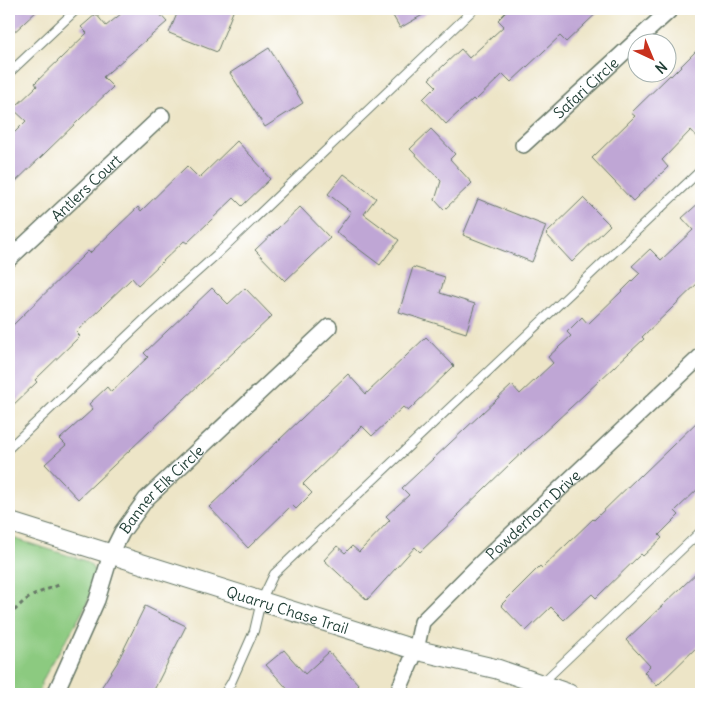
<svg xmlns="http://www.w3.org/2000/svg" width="710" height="703" font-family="Delius,sans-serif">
<rect width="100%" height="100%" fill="#fff"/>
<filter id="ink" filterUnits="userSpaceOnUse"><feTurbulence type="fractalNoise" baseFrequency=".02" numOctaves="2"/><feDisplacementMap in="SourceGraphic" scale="10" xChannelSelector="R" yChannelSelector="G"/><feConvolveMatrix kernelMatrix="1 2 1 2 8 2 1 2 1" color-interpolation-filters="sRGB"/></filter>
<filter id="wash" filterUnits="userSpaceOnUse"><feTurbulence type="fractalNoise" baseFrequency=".0096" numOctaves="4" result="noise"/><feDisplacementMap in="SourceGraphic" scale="20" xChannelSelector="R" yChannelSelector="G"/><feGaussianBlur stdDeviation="1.12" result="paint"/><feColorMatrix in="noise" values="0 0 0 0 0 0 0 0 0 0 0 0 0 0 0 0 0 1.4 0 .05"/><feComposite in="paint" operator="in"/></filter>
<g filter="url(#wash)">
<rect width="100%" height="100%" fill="#ede5c7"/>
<!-- green -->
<path fill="#8cca80" stroke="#56845a" d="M 9,537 L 83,560 C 89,563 93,566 95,574 C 99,595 53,657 43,680 C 41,684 40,689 38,694 L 9,694 Z"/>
<g id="blocks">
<!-- building -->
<g fill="#bfa6d5">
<path d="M 9,9 L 39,9 L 9,37 Z"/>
<path d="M 127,9 L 155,9 L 167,22 L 103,77 L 113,87 L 9,188 L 9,138 L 26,121 L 13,109 L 37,86 L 35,83 L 87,33 L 81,27 L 96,14 L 106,26 Z"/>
<path d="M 179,9 L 234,9 L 217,52 L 169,33 Z"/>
<path d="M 389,9 L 433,9 L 400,28 Z"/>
<path d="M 509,9 L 601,9 L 566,42 L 560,36 L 511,82 L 503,74 L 475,101 L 473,99 L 446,124 L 423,99 L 436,86 L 429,79 L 461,49 L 469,58 L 504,26 L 498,20 Z"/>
<path d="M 701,46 L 701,141 L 691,130 L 662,160 L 668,167 L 633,201 L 592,158 L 635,116 L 631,113 L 670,75 L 671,76 Z"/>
<path d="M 269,48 L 303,103 L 265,127 L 230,73 Z"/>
<path d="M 431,129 L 455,154 L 450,159 L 472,183 L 444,210 L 435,200 L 441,181 L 410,149 Z"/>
<path d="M 237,141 L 265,171 L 264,172 L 270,179 L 242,206 L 234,198 L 187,243 L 184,241 L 138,285 L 132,278 L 76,332 L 80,336 L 35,380 L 37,382 L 9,409 L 9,329 L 88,251 L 90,253 L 138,207 L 141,211 L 187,166 L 199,178 Z"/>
<path d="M 344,174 L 376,198 L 364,214 L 399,240 L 380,265 L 336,232 L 351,212 L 328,194 Z"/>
<path d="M 583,198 L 610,225 L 572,262 L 546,234 Z"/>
<path d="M 478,199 L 546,226 L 532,262 L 463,235 Z"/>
<path d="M 701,201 L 701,280 L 642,337 L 644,339 L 511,463 L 458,514 L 459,515 L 420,552 L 415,547 L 367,600 L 324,560 L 337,546 L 345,553 L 352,546 L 359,552 L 390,520 L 386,516 L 409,495 L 402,488 L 512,385 L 520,394 L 553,363 L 548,357 L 571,336 L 567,332 L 582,317 L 588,324 L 622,291 L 640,273 L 632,266 L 650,249 L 661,260 L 693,230 L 682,218 Z"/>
<path d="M 300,207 L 330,238 L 285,281 L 255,250 Z"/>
<path d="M 413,267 L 445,277 L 440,293 L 475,304 L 466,333 L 399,312 Z"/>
<path d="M 212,288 L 228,304 L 245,288 L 272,316 L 78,499 L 45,464 L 66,445 L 60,439 L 93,409 L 89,404 L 107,387 L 111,392 L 148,357 L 144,353 Z"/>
<path d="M 426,337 L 454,366 L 408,411 L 403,407 L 372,436 L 362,426 L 303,484 L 312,493 L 296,509 L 292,505 L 248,548 L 209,507 L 348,374 L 366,394 Z"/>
<path d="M 701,418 L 701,486 L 675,511 L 679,515 L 659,535 L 662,538 L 643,556 L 641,554 L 596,598 L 592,594 L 564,620 L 551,607 L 526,631 L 501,605 L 540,566 L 542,568 L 593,519 L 594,520 L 640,475 L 641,476 Z"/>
<path d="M 701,569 L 701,643 L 657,686 L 644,672 L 650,666 L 626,640 Z"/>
<path d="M 145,606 L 186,626 L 152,694 L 97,694 L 117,663 Z"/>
<path d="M 284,650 L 305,674 L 329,652 L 359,685 L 349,694 L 292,694 L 266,665 Z"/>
</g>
</g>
</g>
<g filter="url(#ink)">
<use href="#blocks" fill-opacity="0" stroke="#677867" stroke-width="1"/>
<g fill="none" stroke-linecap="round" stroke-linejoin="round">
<!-- service casing -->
<g stroke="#677867" stroke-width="10">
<g id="service">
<path d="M 9,73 L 77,9"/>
<path d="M 9,448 L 148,316 L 216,255 L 474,9"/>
<path d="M 224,694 L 231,683 L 254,631 L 261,601 L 274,574 L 701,170"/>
<path d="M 539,694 L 541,684 L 701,531"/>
</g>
</g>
<!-- minor casing -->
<g stroke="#677867" stroke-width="18">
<g id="minor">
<path id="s1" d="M 523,145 L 671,9"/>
<path id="s2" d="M 9,259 L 162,116"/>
<path id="s3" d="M 55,694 L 97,600 L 111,554 L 122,532 L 146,499 L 329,327"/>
<path id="s4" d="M 397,694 L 416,650 L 422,622 L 481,563 L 701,356"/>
</g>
</g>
<!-- tertiary casing -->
<g stroke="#677867" stroke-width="21">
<g id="tertiary">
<path id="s5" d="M 9,522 L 416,650 L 497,669 L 569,694"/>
</g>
</g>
<!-- path -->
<path stroke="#677867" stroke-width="3" stroke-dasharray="4 4" stroke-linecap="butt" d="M 9,617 C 26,596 35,594 59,585"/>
<!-- service -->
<use href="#service" stroke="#fff" stroke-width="8"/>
<!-- minor -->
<use href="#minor" stroke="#fff" stroke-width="15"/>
<!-- tertiary -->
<use href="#tertiary" stroke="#fff" stroke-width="19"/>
</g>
</g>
<g text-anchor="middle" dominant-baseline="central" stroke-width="4.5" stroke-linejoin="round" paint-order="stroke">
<!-- street labels -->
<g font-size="15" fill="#1f3d34" stroke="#fff">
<text stroke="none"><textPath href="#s1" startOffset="85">Safari Circle</textPath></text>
<text stroke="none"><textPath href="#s2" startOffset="105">Antlers Court</textPath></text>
<text stroke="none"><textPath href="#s3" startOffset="234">Banner Elk Circle</textPath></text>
<text stroke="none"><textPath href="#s4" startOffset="231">Powderhorn Drive</textPath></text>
<text stroke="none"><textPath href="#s5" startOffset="292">Quarry Chase Trail</textPath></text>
</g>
</g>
<!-- margin -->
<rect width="710" height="703" fill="none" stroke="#fff" stroke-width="30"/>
<!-- north arrow -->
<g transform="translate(652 58) rotate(136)"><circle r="24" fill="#ffffff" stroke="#a5b1ae"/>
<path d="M0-4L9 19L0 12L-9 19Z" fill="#c8321e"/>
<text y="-8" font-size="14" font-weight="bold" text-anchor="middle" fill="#1f3d34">N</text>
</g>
</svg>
